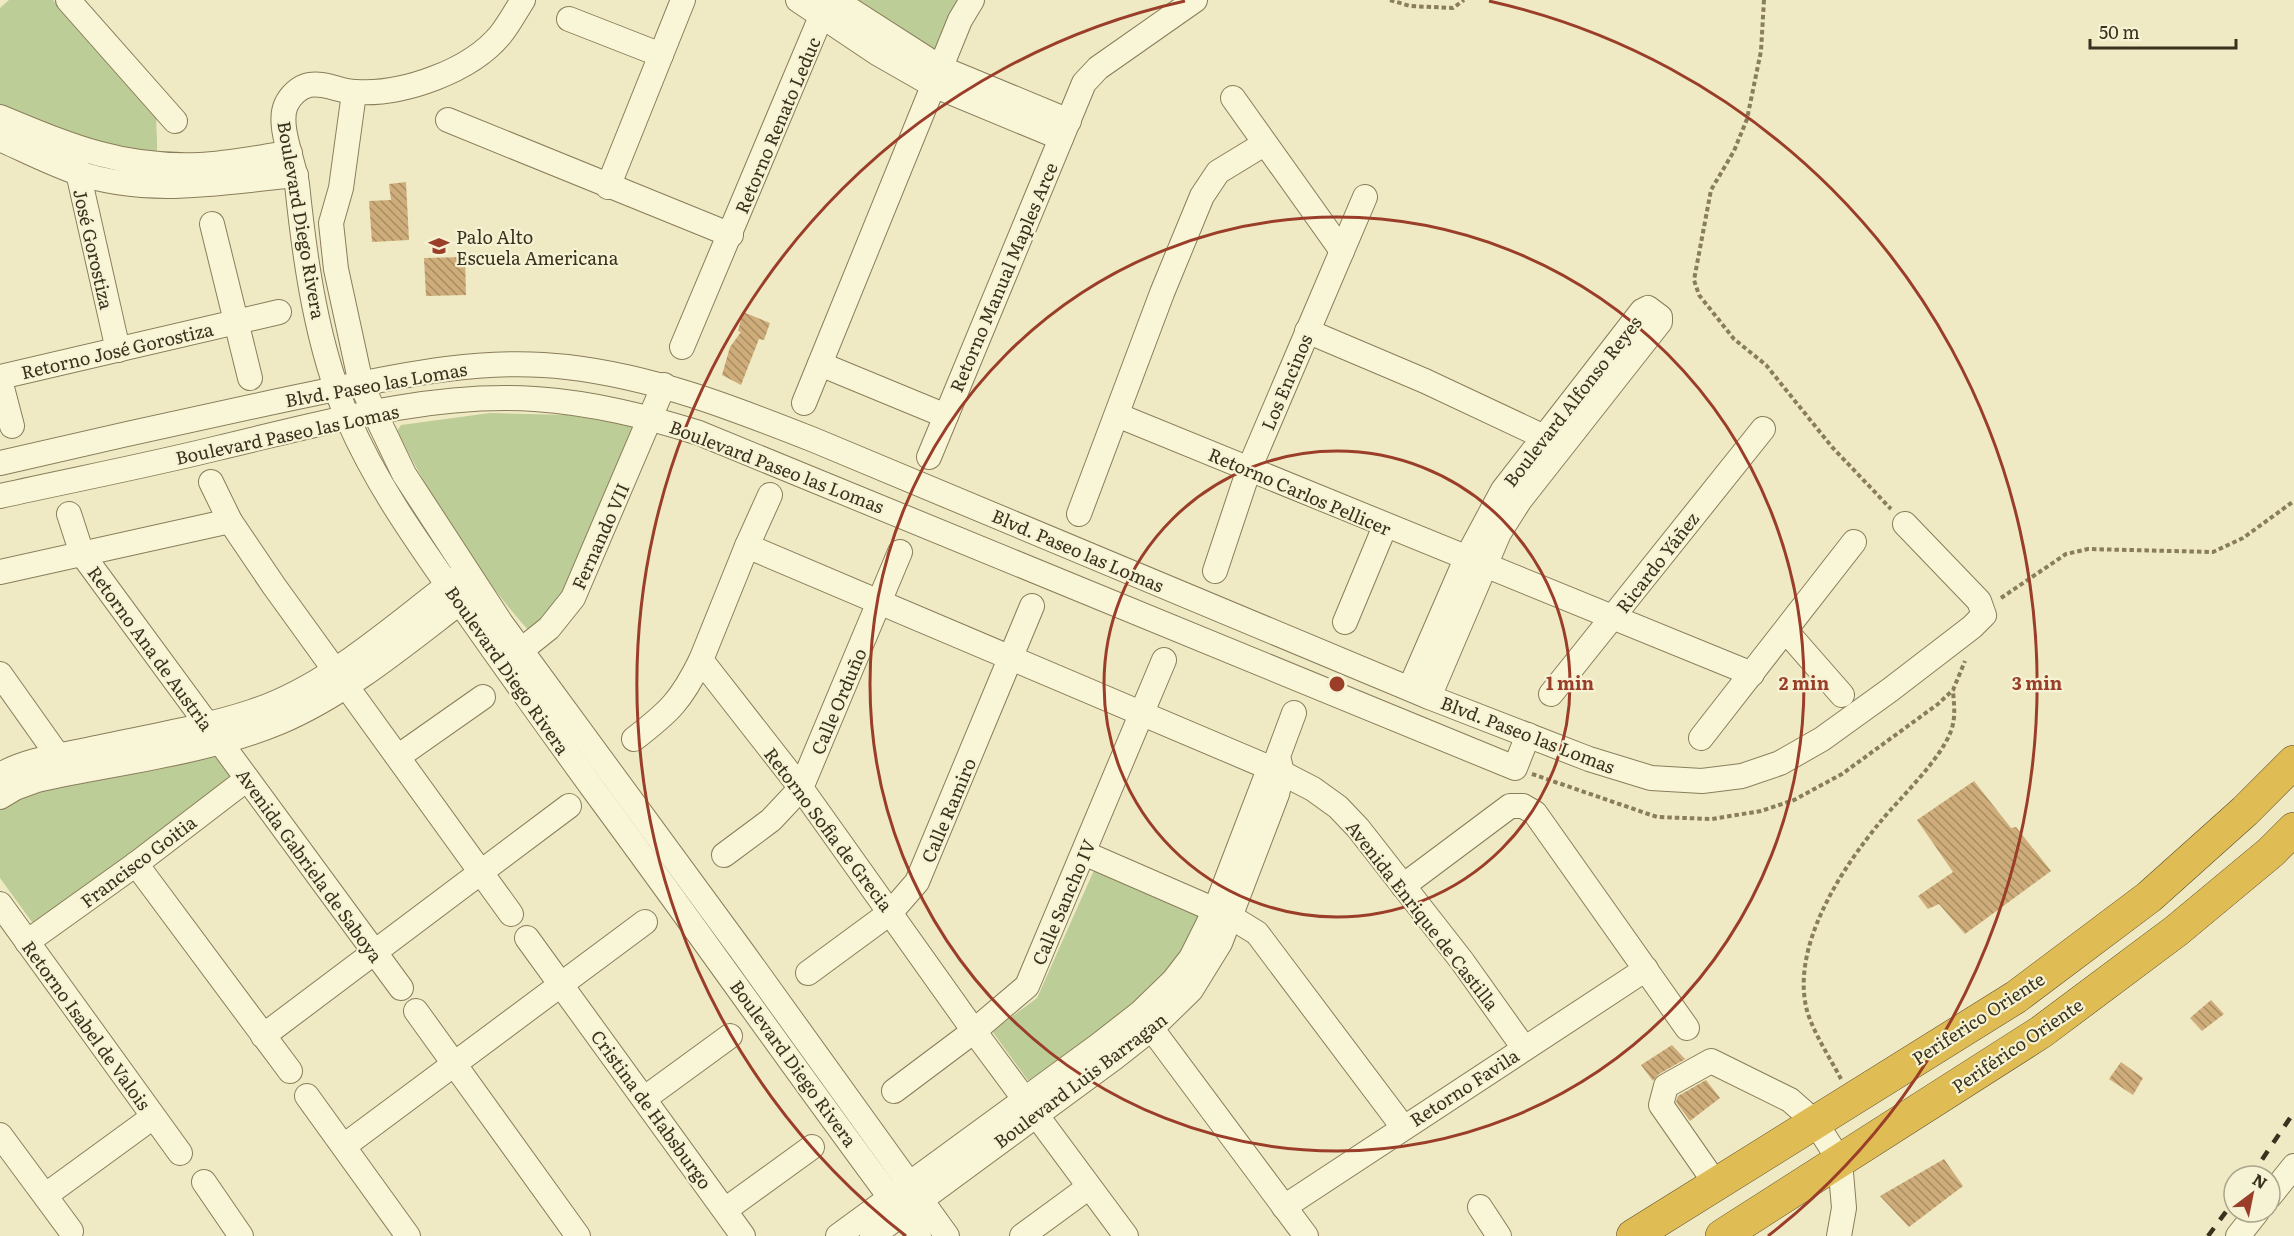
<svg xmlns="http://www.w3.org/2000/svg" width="2294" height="1236" font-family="Literata,serif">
<defs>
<pattern id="building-back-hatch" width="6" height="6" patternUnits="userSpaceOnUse" patternTransform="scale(1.5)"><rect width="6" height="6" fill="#cead7a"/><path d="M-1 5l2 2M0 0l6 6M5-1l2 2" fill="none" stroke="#a88d63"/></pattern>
</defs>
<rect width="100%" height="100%" fill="#efeac4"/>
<!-- park -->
<g fill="#bdcd98">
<path d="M 9,0 L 53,0 L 157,113 C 155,130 159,142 156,159 L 137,157 L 0,110 L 0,8 Z"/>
<path d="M 852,0 L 963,0 L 935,53 Z"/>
<path d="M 490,413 L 567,415 L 642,427 L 563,604 L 529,631 C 478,575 431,498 397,431 L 401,425 Z"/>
<path d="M 221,750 L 239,775 L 37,929 L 0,878 L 0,810 C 56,775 155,764 221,750 Z"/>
<path d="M 1095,868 L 1209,916 L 1191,956 L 1032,1086 L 992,1031 L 1037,998 Z"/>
</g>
<!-- building -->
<g fill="url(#building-back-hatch)">
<path d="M 406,182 L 409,240 L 372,242 L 369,201 L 391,200 L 389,184 Z"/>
<path d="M 465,257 L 466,295 L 426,296 L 424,258 Z"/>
<path d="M 743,312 L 770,323 L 764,340 L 759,339 L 741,385 L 722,375 L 730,347 L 741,332 L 738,331 Z"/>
<path d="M 1974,781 L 2011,828 L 2016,827 L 2051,871 L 1965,934 L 1939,904 L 1928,909 L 1918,896 L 1953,872 L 1917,820 Z"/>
<path d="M 2211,1000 L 2224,1014 L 2202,1031 L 2190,1018 Z"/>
<path d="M 1672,1045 L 1685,1059 L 1689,1057 L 1659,1074 L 1653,1081 L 1641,1065 Z"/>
<path d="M 2121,1062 L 2143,1078 L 2133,1095 L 2109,1079 Z"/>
<path d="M 1706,1080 L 1720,1098 L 1690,1121 L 1676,1102 L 1678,1096 Z"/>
<path d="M 1944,1159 L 1963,1186 L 1909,1227 L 1880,1196 Z"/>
</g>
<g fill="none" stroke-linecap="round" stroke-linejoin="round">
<!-- minor casing -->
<g stroke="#8a7d5a" stroke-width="26">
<g id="minor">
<path d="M 68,0 L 175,121"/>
<path d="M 523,0 C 516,11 509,24 501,34 C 471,71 403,95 356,92 C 340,92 326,82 309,85 C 299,87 290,96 286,105 C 277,125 294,162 297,184 C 305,262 317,346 348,419 C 377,486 419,544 461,604 C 506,668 551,731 597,794 C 705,940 809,1090 919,1236"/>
<path d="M 798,0 L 877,53 L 933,85 L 1061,138"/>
<path d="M 835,0 L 941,68 L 1069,121"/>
<path d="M 569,19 L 661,55"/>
<path d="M 354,93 L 341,188 L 331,223 L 336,269 L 361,384 L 404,474 L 501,623 L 741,950 L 947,1236"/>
<path d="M 1233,98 L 1342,251"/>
<path d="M 0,117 C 70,146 121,168 199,165 C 229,164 260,157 290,153"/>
<path d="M 448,120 L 731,235"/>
<path d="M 0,139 C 25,150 50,163 76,172 C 147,197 223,182 296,175"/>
<path d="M 75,159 L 118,350"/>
<path d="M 608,187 L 683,0"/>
<path d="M 212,224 L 250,378"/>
<path d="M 1307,331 L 1425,381 L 1557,443"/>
<path d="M 682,347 L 828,0"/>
<path d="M 820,364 L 946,416"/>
<path d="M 0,377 L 279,312"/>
<path d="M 0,380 L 12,426"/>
<path d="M 804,403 L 960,20 L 972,0"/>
<path d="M 1117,415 L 1752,674"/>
<path d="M 929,457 L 1084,83 L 1098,68 L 1195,0"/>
<path d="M 0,463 C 99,440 198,418 297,397 C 384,379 477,356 567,367 C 654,377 733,408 814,440 L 1429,697 L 1589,759 L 1651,778 L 1702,781 L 1742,776 L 1780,763 L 1822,739 L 1890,690 L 1972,627 L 1984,615 L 1979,601 L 1905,524"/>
<path d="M 211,482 L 230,521 L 274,586 L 511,914"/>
<path d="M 0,496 C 72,480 145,466 218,448 C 320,424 429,392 535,399 C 593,403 645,416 699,433 L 1515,768 L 1528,735"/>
<path d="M 69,514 L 82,554 L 401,988"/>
<path d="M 1079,514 L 1162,293 L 1202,196 L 1218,172 L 1264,144"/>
<path d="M 747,546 L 770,495"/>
<path d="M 1215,571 L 1249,469 L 1365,197"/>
<path d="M 0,572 L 230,521"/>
<path d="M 1345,622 L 1385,526"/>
<path d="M 1786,631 L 1842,695"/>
<path d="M 509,660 L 549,628 L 573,598 L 664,385"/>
<path d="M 0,674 L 66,767"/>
<path d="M 1410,688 L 1466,559 L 1503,490 L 1642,311 L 1648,308 L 1660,317 L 1660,322 L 1520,500 L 1499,533 L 1429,697"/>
<path d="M 1551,694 L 1763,429"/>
<path d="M 1701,738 L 1854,542"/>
<path d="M 634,739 C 669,712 681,701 701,660"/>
<path d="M 399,756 L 483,697"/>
<path d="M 0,775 C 26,760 58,756 87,750 C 141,738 199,729 251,712 C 329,687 395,624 460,576"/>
<path d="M 0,797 L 15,788 L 37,780 C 117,762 203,754 280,722 C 350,692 411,639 472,593"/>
<path d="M 1084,853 L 1231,917 L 1257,933 L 1403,1127"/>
<path d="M 724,855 L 771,820 L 801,788 L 900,552"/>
<path d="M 136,864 L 290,1071"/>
<path d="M 1403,886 L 1510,806 L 1523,806 L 1535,813 L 1687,1028"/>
<path d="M 0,904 L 180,1153"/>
<path d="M 527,938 L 743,1236"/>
<path d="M 27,942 L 136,864 L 247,779"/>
<path d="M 808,973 L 891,912 L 917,882 L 1032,606"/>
<path d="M 416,1011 L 578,1236"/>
<path d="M 1143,1017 L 1306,1236"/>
<path d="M 263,1036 L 569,806"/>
<path d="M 894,1091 L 974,1031 L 1027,986 L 1164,660"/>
<path d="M 307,1096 L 408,1236"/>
<path d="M 645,1098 L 730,1036"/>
<path d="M 0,1135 L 71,1231"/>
<path d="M 344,1146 L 645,922"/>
<path d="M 204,1182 L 241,1236"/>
<path d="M 1716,1184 L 1661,1105 L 1666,1086 L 1711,1061 L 1790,1100 L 1815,1122 L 1840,1161 L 1844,1208 L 1839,1236"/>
<path d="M 46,1195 L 153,1117"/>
<path d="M 2270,1196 L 2294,1166"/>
<path d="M 1284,1207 L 1646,969"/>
<path d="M 1480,1207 L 1499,1236"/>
<path d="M 725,1210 L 812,1147"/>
<path d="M 838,1236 L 1099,1045 L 1140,1013 L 1174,980 L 1191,958 L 1215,910 L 1271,764"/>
<path d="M 872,1236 L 1114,1058 L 1152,1028 L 1191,990 L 1220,943 L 1277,794 L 1282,773 L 1278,756 L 1294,713"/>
<path d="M 1022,1236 L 1089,1187"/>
<path d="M 1126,1236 L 974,1031 L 801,788 L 701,660 L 747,546 L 1282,773 L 1313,789 L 1338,807 L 1358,828 L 1462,961 L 1524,1048"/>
<path d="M 2238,1236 L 2257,1212"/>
</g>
</g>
<!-- highway casing -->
<g stroke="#584a2e" stroke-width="34">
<g id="highway">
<path d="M 1633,1236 L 2016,997 L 2149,897 L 2245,811 L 2294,762"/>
<path d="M 1722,1236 L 2041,1032 L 2176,931 L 2271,852 L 2294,829"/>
</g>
</g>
<!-- path -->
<g stroke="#8a7d5a" stroke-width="4" stroke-dasharray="4.5 3" stroke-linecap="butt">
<path d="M 1390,0 L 1410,6 L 1453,8 L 1464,0"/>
<path d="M 1764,0 L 1761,51 L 1747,119 L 1734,151 L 1711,190 L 1694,280 L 1699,295 L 1734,339 L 1766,365 L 1832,447 L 1891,509"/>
<path d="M 2001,598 L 2066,554 L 2088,549 L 2213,552 L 2243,538 L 2294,501"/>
<path d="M 1532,774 L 1657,817 L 1712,819 L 1761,811 L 1794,800 L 1842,774 L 1938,704 L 1953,690 L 1965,661"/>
<path d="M 1841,1079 C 1830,1058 1816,1037 1808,1014 C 1788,949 1842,868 1881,821 C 1902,796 1940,760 1951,731 C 1956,717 1954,705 1953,691"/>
</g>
<!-- minor -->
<use href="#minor" stroke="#f9f6d8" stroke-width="24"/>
<!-- highway -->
<use href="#highway" stroke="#dfbd54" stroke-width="33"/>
<!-- rail -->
<g stroke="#3a311e" stroke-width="4.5" stroke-dasharray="10 10" stroke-linecap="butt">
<path d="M 2251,1176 L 2294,1112"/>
<path d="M 2208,1236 L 2234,1201"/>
</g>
</g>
<!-- distance rings -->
<g fill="none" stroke="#9a3e29" stroke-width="3">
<circle cx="1337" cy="684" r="233"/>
<circle cx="1337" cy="684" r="467"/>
<path d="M906 1236A700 700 0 0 1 1185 1M1489 1A700 700 0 0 1 1768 1236"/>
</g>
<!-- icons -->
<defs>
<g id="school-bare" transform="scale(1.62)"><path d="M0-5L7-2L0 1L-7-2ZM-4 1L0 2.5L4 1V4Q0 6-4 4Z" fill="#9a3e29" stroke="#f6f3d4" stroke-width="2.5" paint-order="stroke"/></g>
</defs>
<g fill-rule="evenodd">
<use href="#school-bare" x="439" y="246"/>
</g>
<g text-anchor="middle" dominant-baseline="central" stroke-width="4.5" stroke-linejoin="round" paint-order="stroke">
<!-- street labels -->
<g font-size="18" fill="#3a311e" stroke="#f6f3d4">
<text transform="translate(777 125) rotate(-67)">Retorno Renato Leduc</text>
<text transform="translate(302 220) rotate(80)">Boulevard Diego Rivera</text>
<text transform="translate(94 249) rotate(77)">José Gorostiza</text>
<text transform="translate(1003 277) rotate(-67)">Retorno Manual Maples Arce</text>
<text transform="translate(117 350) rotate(-13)">Retorno José Gorostiza</text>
<text transform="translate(1286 382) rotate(-67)">Los Encinos</text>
<text transform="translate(376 384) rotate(-10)">Blvd. Paseo las Lomas</text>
<text transform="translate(1572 401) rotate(-52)">Boulevard Alfonso Reyes</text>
<text transform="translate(287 434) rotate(-12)">Boulevard Paseo las Lomas</text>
<text transform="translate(777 466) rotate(21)">Boulevard Paseo las Lomas</text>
<text transform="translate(1300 491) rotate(23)">Retorno Carlos Pellicer</text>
<text transform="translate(600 536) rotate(-66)">Fernando VII</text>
<text transform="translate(1078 550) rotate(23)">Blvd. Paseo las Lomas</text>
<text transform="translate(1657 562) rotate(-52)">Ricardo Yáñez</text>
<text transform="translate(151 648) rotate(54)">Retorno Ana de Austria</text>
<text transform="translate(508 670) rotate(55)">Boulevard Diego Rivera</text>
<text transform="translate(838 701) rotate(-67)">Calle Orduño</text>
<text transform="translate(1528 734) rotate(21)">Blvd. Paseo las Lomas</text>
<text transform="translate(948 810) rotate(-67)">Calle Ramiro</text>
<text transform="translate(829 829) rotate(53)">Retorno Sofia de Grecia</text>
<text transform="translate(138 861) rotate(-37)">Francisco Goitia</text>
<text transform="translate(310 865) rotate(54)">Avenida Gabriela de Saboya</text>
<text transform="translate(1063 902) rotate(-67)">Calle Sancho IV</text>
<text transform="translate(1423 915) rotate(52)">Avenida Enrique de Castilla</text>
<text transform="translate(1978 1018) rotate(-33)">Periferico Oriente</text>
<text transform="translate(87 1025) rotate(54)">Retorno Isabel de Valois</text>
<text transform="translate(2017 1045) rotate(-34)">Periférico Oriente</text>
<text transform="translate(794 1063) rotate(54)">Boulevard Diego Rivera</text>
<text transform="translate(1080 1080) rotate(-37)">Boulevard Luis Barragan</text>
<text transform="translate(1464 1087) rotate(-33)">Retorno Favila</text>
<text transform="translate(652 1109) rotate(54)">Cristina de Habsburgo</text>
</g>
<!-- poi labels -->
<g font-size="18" fill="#3a311e" stroke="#f6f3d4" text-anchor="start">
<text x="456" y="236">Palo Alto<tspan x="456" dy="21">Escuela Americana</tspan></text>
</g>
</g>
<circle cx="1337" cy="684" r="9" fill="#9a3e29" stroke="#f6f3d4" stroke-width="3"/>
<g font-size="18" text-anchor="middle" font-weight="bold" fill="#9a3e29" stroke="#f6f3d4" stroke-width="4.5" stroke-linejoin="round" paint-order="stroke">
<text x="1570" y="690">1 min</text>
<text x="1804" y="690">2 min</text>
<text x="2037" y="690">3 min</text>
</g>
<!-- north arrow -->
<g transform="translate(2252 1194) rotate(32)"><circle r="28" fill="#f6f3d4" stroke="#aba58b" stroke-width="1.5"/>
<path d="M0-4.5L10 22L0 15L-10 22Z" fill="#9a3e29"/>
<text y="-9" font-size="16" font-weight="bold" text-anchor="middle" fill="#3a311e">N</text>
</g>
<!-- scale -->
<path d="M2090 39v9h146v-9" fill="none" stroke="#3a311e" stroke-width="3"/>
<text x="2099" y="39" font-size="18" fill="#3a311e" stroke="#f6f3d4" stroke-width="4.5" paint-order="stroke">50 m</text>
</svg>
